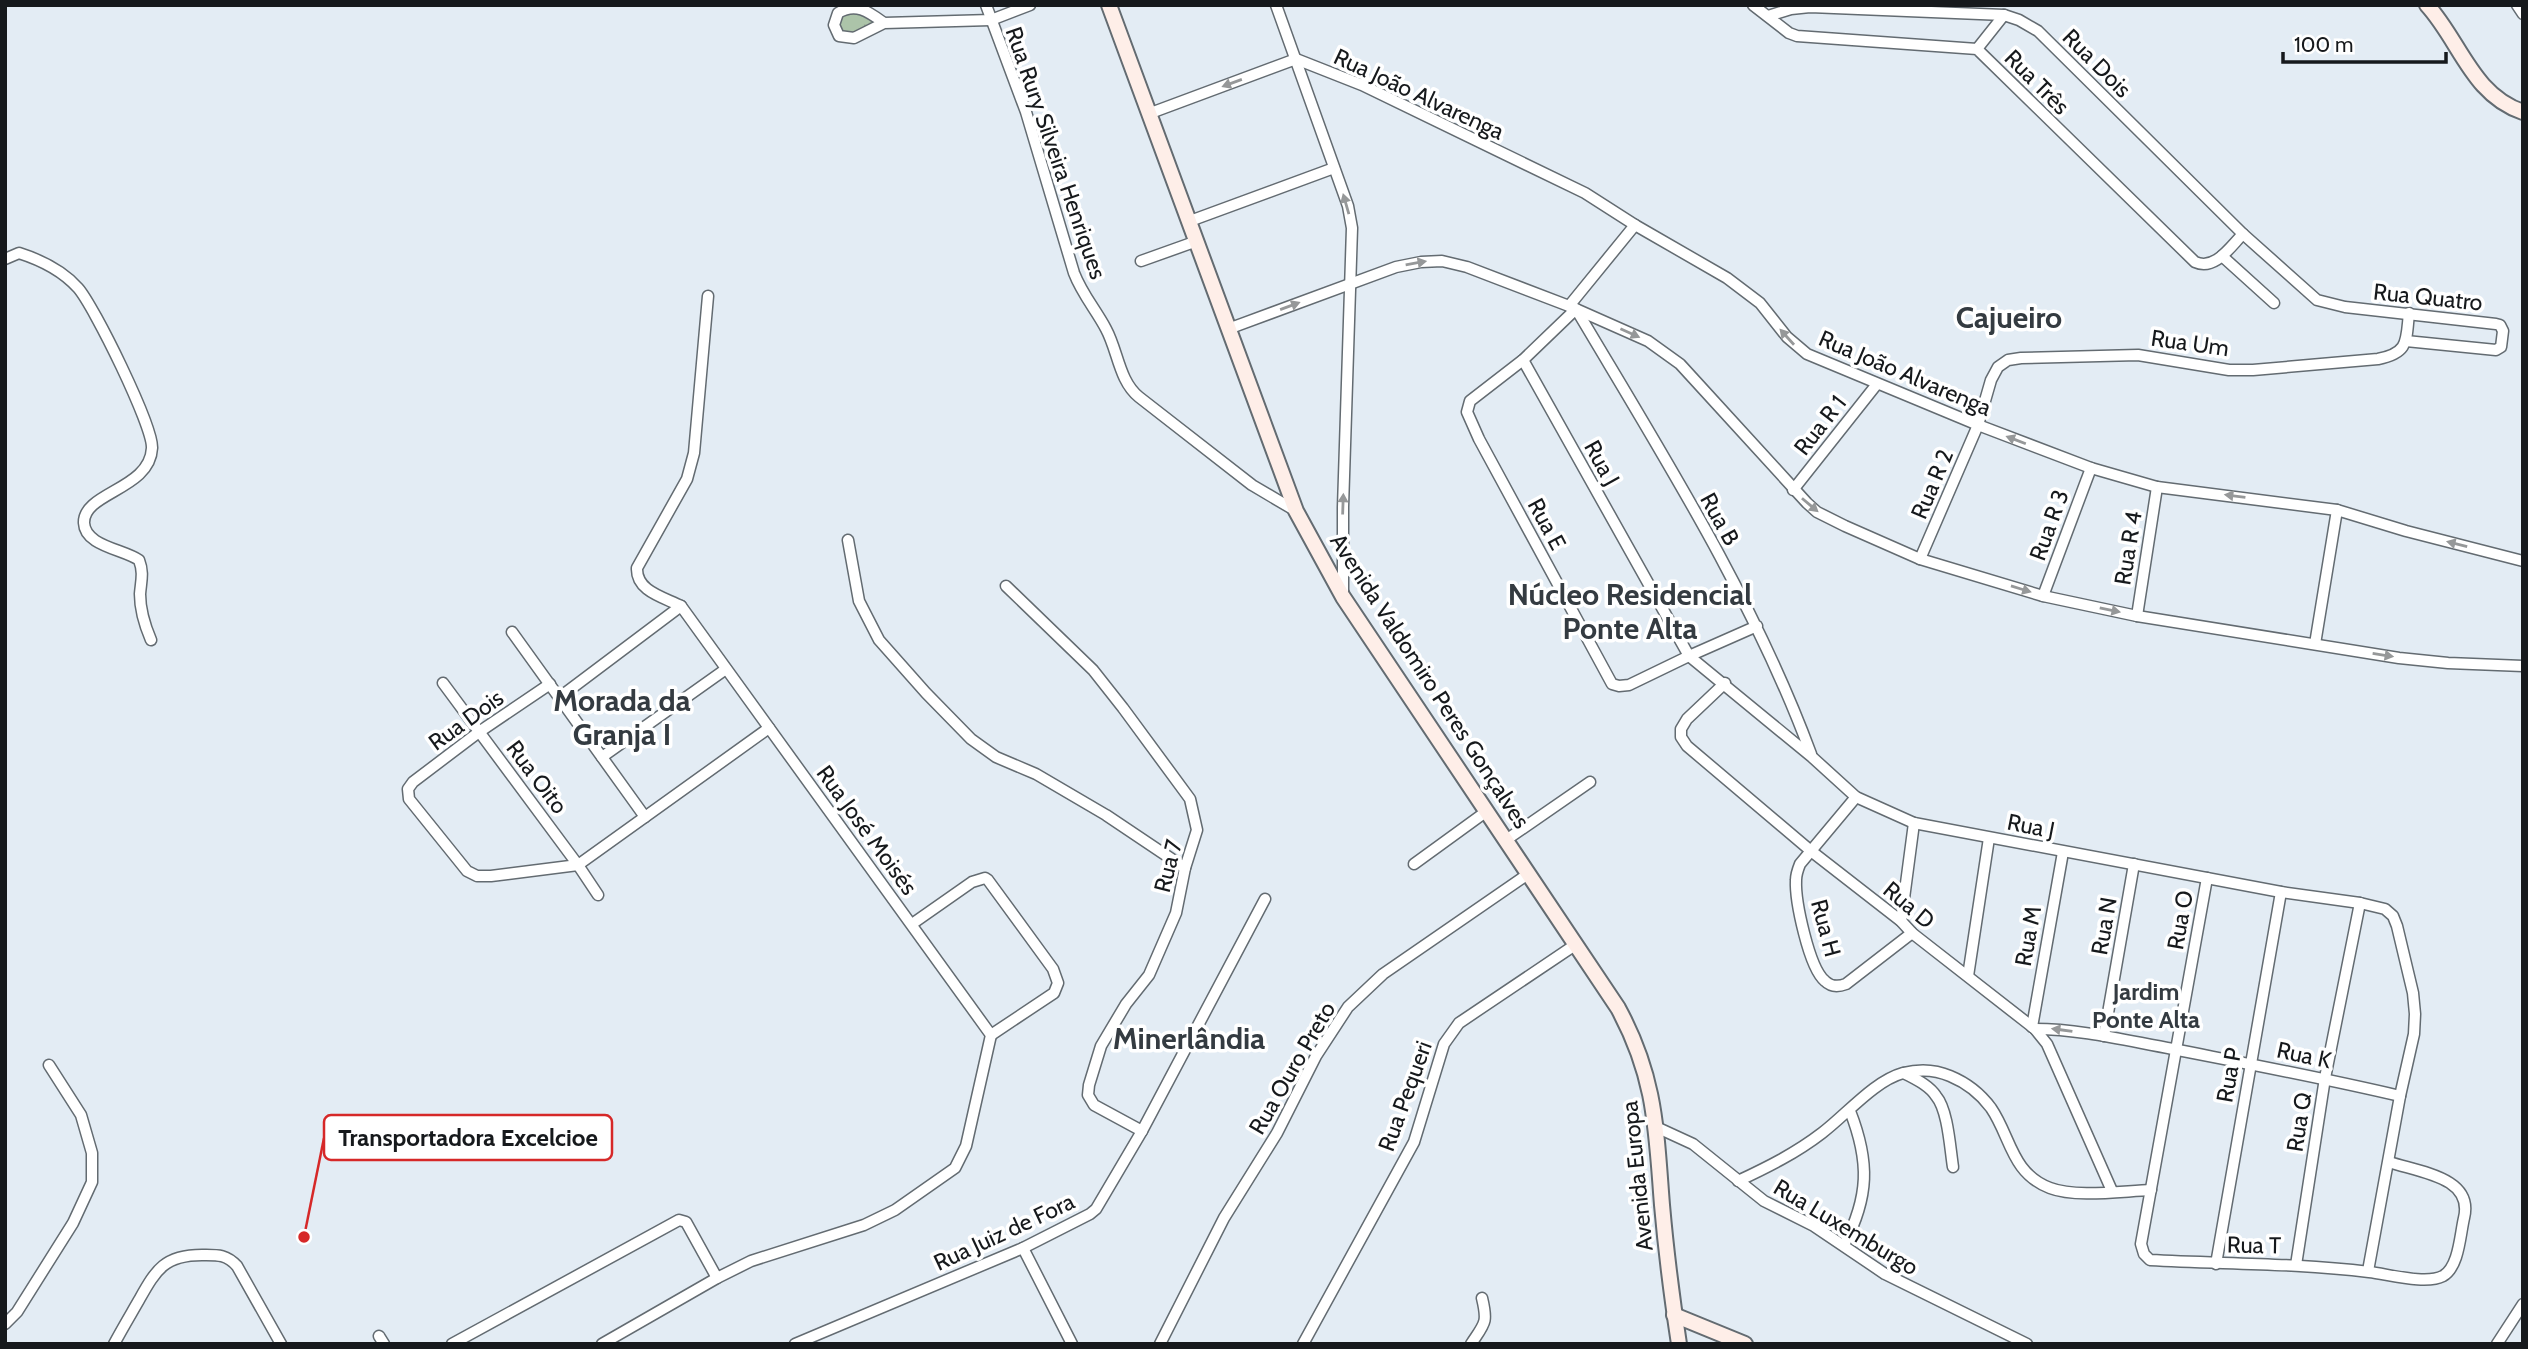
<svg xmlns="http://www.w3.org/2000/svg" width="2528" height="1349" font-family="Cabin,sans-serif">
<defs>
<pattern id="grass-tufts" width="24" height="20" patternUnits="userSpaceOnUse" patternTransform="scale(1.75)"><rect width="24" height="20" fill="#acc4a9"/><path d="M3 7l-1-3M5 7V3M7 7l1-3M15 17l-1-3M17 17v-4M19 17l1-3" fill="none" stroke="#93a891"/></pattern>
</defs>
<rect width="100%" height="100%" fill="#e3ecf4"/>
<!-- grass -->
<path fill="url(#grass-tufts)" d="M 858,11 L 879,23 L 853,34 L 845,33 L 839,24 C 840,13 849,13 858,11 Z"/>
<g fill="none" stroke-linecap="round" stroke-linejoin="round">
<!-- street casing -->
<g stroke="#636b71" stroke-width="13">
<g id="street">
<path d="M 986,5 L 1026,112 L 1074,273 C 1082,294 1096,310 1106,329 C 1118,351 1119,381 1139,397 L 1252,485 L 1296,511"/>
<path d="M 1276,5 L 1348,206 L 1352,228 L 1343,507 L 1343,593"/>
<path d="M 1753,5 L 1789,33 L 1797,36 L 1977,49 L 2195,262 C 2215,271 2230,247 2243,234"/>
<path d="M 2517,5 L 2523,14"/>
<path d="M 1768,16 L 1791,9 L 1810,7 L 2004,15 L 2019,20 L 2038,31 L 2243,234 L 2317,300 L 2345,307 L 2496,324 L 2500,325 L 2503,331 L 2501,347 L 2496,350 L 2406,341"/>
<path d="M 884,23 C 869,12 856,2 838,13 L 834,25 L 839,36 L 854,38 L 884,23 L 991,20 L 1030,5"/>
<path d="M 1977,49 L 2004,15"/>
<path d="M 1148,114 L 1296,59 L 1362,85 L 1585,193 L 1635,225 L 1727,278 L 1760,303 L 1787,337 L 1807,354 L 1978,425 L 2091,468 L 2157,487 L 2337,510 L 2406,531 L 2523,561"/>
<path d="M 1190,221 L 1334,168"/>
<path d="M 2222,256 L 2274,303"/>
<path d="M 5,259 L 19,253 C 41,260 62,270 78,288 C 94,306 153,426 152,448 C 150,490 83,492 84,523 C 85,546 123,549 139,560 C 144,573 141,581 140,594 C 140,610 145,626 151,640"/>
<path d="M 1141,261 L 1197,241"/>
<path d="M 1569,306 L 1635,225"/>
<path d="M 1228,329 L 1396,267 L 1421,262 L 1442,261 L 1467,267 L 1569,306 L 1648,341 L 1680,364 L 1807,503 L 1817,512 L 1845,526 L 1920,559 L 2043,596 L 2137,616 L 2399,658 L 2448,663 L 2523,666"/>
<path d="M 1523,360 L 1689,656 L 1812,757 L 1856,797 L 1914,823 L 2281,892 L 2360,903 L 2385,909 L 2393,916 L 2397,926 L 2413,993 L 2415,1014 L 2414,1034 L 2400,1096 L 2368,1271"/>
<path d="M 1793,490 L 1877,384"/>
<path d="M 848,540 L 859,601 L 879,640 L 926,693 L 971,739 L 996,757 L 1036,774 L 1106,815 L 1185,868"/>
<path d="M 1920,559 L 1978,425 L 1991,380 L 1998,367 L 2008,360 L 2021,358 L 2138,355 L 2229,370 L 2253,370 L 2378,359 C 2409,353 2406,341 2409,313"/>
<path d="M 1006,586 L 1093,670 L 1123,708 L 1190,799 L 1197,830 L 1185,868 L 1176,913 L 1149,975 L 1126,1004 L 1101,1046 L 1089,1085 L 1088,1095 L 1094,1105 L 1142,1131"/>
<path d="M 2043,596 L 2091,468"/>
<path d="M 2137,616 L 2157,487"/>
<path d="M 1757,626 L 1689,656 L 1629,685 L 1619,686 L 1612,684 L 1479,439 L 1467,412 L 1470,401 L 1523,360 L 1576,309 C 1662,454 1753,597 1811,754"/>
<path d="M 512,632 L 645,817"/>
<path d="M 2315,644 L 2337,510"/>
<path d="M 443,683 L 578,865 L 598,895"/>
<path d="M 1725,683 L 1687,719 L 1681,729 L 1681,737 L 1687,746 L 1811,851 L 1901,921 L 1912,933 L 2035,1029 L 2047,1044 L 2112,1191"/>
<path d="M 550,684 L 479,732 L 413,782 L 408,789 L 409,799 L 467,871 L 477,876 L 491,876 L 578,865 L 769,728"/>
<path d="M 560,697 L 681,606"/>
<path d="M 602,757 L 726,669"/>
<path d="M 1856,797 L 1800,864 C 1798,869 1796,874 1796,880 C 1795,901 1809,968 1825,981 C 1831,987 1838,987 1846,984 L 1912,933"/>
<path d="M 1506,840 L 1590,782"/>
<path d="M 1414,864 L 1487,811"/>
<path d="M 2207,878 L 2141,1244 L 2144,1254 L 2150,1260 C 2223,1264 2296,1263 2369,1272 C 2388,1274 2426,1285 2443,1276 C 2459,1267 2460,1235 2464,1218 C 2474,1177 2419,1172 2389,1162"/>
<path d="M 1901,921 L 1914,823"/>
<path d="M 912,924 L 972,882 L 985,878 L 988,880 L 1053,969 L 1058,983 L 1054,993 L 991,1035"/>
<path d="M 1968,976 L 1989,838"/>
<path d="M 2032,1027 L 2063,852"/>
<path d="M 2035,1029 C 2081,1029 2128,1041 2173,1049 C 2249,1064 2324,1078 2400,1096"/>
<path d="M 2104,1036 L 2134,864"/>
<path d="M 1904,1073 C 1915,1079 1929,1085 1936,1096 C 1948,1110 1950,1148 1953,1167"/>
<path d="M 1656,1127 L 1693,1144 L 1764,1201 L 1814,1226 L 1885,1274 L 2027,1344"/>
<path d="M 1738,1181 C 1768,1167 1796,1153 1822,1133 C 1846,1115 1874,1081 1903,1073 C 1919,1069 1934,1069 1950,1076 C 1967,1083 1980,1093 1991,1108 C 2011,1137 2011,1173 2050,1188 C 2076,1198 2122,1191 2151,1190"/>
<path d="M 1844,1245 C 1869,1197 1870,1162 1850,1111"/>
<path d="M 1023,1248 L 1072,1344"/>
<path d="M 2216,1264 L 2281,892"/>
<path d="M 2296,1265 L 2325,1078 L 2360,903"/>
<path d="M 5,1324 L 17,1312 L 73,1223 L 92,1182 L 92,1153 L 81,1115 L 49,1065"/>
<path d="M 379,1336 L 384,1344"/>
<path d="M 114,1344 C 122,1329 131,1314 139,1300 C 156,1270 164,1255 202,1255 C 217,1255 226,1254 237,1266 L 281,1344"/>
<path d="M 452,1344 L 679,1220 L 686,1222 L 717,1278"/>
<path d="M 602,1344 L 717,1278 L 751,1261 L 864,1225 L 895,1210 L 955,1168 L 966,1146 L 991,1035 L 681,606 C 663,597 636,591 637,568 L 687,479 L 694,453 L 708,296"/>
<path d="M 795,1344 L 1023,1248 L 1090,1214 L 1096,1209 L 1142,1131 L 1265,899"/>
<path d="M 1160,1344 L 1224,1218 L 1277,1133 L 1316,1056 L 1348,1007 L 1383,974 L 1528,874"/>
<path d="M 1303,1344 L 1414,1142 L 1444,1044 L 1459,1023 L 1575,945"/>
<path d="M 1471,1344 C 1485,1323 1488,1323 1482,1298"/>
<path d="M 2497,1344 L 2523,1304"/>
</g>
</g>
<!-- secondary casing -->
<g stroke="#636b71" stroke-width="18">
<g id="secondary">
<path d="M 1109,5 L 1296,511 L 1343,597 L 1618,1008 C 1656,1078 1656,1129 1662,1205 C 1666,1251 1672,1298 1679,1344"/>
<path d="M 2427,5 C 2460,41 2472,95 2523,112"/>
<path d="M 1674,1315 L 1745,1344"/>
</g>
</g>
<!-- street -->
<use href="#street" stroke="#fff" stroke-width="10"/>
<!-- secondary -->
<use href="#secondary" stroke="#feeee8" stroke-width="14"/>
</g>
<!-- one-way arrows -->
<defs><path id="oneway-solid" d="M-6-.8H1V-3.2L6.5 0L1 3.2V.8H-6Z" transform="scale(1.75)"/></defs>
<g fill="#969899">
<use href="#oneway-solid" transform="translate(1232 83) rotate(160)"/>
<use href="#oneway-solid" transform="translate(1346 204) rotate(-106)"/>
<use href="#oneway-solid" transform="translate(1416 263) rotate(-10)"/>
<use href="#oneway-solid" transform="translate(1290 306) rotate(-20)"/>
<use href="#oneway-solid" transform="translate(1630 333) rotate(24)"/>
<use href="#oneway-solid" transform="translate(1787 337) rotate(-132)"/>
<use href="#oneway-solid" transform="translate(2016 440) rotate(-159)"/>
<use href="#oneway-solid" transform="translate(2235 496) rotate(-173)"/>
<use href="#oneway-solid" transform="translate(1343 504) rotate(-88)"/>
<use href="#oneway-solid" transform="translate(1810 505) rotate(40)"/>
<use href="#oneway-solid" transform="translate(2457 544) rotate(-166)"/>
<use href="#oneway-solid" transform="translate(2021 589) rotate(17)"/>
<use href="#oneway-solid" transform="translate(2110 610) rotate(12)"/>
<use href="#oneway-solid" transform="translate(2383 655) rotate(9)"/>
<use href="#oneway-solid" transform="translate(2062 1030) rotate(-172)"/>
</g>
<g text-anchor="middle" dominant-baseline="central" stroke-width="7" stroke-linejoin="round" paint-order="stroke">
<!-- street labels -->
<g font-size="23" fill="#16191c" stroke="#fff">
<text transform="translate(2097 63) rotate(45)">Rua Dois</text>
<text transform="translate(2037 82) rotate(45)">Rua Três</text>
<text transform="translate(1419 94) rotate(25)">Rua João Alvarenga</text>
<text transform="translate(1056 153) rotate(71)">Rua Rury Silveira Henriques</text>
<text transform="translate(2428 297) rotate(6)">Rua Quatro</text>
<text transform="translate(2190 343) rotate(8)">Rua Um</text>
<text transform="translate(1905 373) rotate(23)">Rua João Alvarenga</text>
<text transform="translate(1820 425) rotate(-52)">Rua R 1</text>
<text transform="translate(1602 463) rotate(61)">Rua J</text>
<text transform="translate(1932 484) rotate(-67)">Rua R 2</text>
<text transform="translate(1720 519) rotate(61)">Rua B</text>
<text transform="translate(1547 524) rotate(62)">Rua E</text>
<text transform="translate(2049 525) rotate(-70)">Rua R 3</text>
<text transform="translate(2128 548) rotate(-81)">Rua R 4</text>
<text transform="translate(1430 681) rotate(57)">Avenida Valdomiro Peres Gonçalves</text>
<text transform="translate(466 720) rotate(-36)">Rua Dois</text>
<text transform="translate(537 777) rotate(53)">Rua Oito</text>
<text transform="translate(2031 826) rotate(11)">Rua J</text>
<text transform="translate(867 830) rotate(54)">Rua José Moisés</text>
<text transform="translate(1168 866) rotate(-76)">Rua 7</text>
<text transform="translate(1909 905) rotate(40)">Rua D</text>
<text transform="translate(2180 920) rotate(-80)">Rua O</text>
<text transform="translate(2104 926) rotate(-80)">Rua N</text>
<text transform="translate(1826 928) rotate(75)">Rua H</text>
<text transform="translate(2028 936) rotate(-80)">Rua M</text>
<text transform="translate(2304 1055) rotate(12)">Rua K</text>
<text transform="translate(1292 1068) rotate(-60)">Rua Ouro Preto</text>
<text transform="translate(2229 1075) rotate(-80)">Rua P</text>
<text transform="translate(1405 1096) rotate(-70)">Rua Pequeri</text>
<text transform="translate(2299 1122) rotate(-81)">Rua Q</text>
<text transform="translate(1637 1176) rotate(-96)">Avenida Europa</text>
<text transform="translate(1846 1227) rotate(31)">Rua Luxemburgo</text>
<text transform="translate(1004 1232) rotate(-25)">Rua Juiz de Fora</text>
<text transform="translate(2254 1245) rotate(1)">Rua T</text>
</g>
<!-- neighbourhood labels -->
<g font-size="24" font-weight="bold" fill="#343b41" stroke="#fff">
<text x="2146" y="991">Jardim<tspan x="2146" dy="28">Ponte Alta</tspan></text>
</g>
<!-- district labels -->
<g font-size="30" font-weight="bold" fill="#343b41" stroke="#fff">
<text x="2009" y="317">Cajueiro</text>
<text x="1630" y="594">Núcleo Residencial<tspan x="1630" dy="34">Ponte Alta</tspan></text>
<text x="622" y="700">Morada da<tspan x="622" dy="34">Granja I</tspan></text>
<text x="1189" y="1038">Minerlândia</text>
</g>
</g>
<!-- callouts -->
<path fill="none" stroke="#d62828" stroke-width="2.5" d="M304 1237L324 1138"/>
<circle fill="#d62828" stroke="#fff" stroke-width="2.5" cx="304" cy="1237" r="7"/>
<rect fill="#fff" stroke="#d62828" stroke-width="2.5" x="324" y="1115" width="288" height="45" rx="7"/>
<g font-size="24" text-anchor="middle" font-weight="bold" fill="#16191c">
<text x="468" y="1146">Transportadora Excelcioe</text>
</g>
<!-- border -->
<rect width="2528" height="1349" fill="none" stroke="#16191c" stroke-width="14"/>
<!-- scale -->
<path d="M2283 52v10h163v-10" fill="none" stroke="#16191c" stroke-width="3.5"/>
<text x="2294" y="52" font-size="21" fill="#16191c" stroke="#ffffff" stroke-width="5" paint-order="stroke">100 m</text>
</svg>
